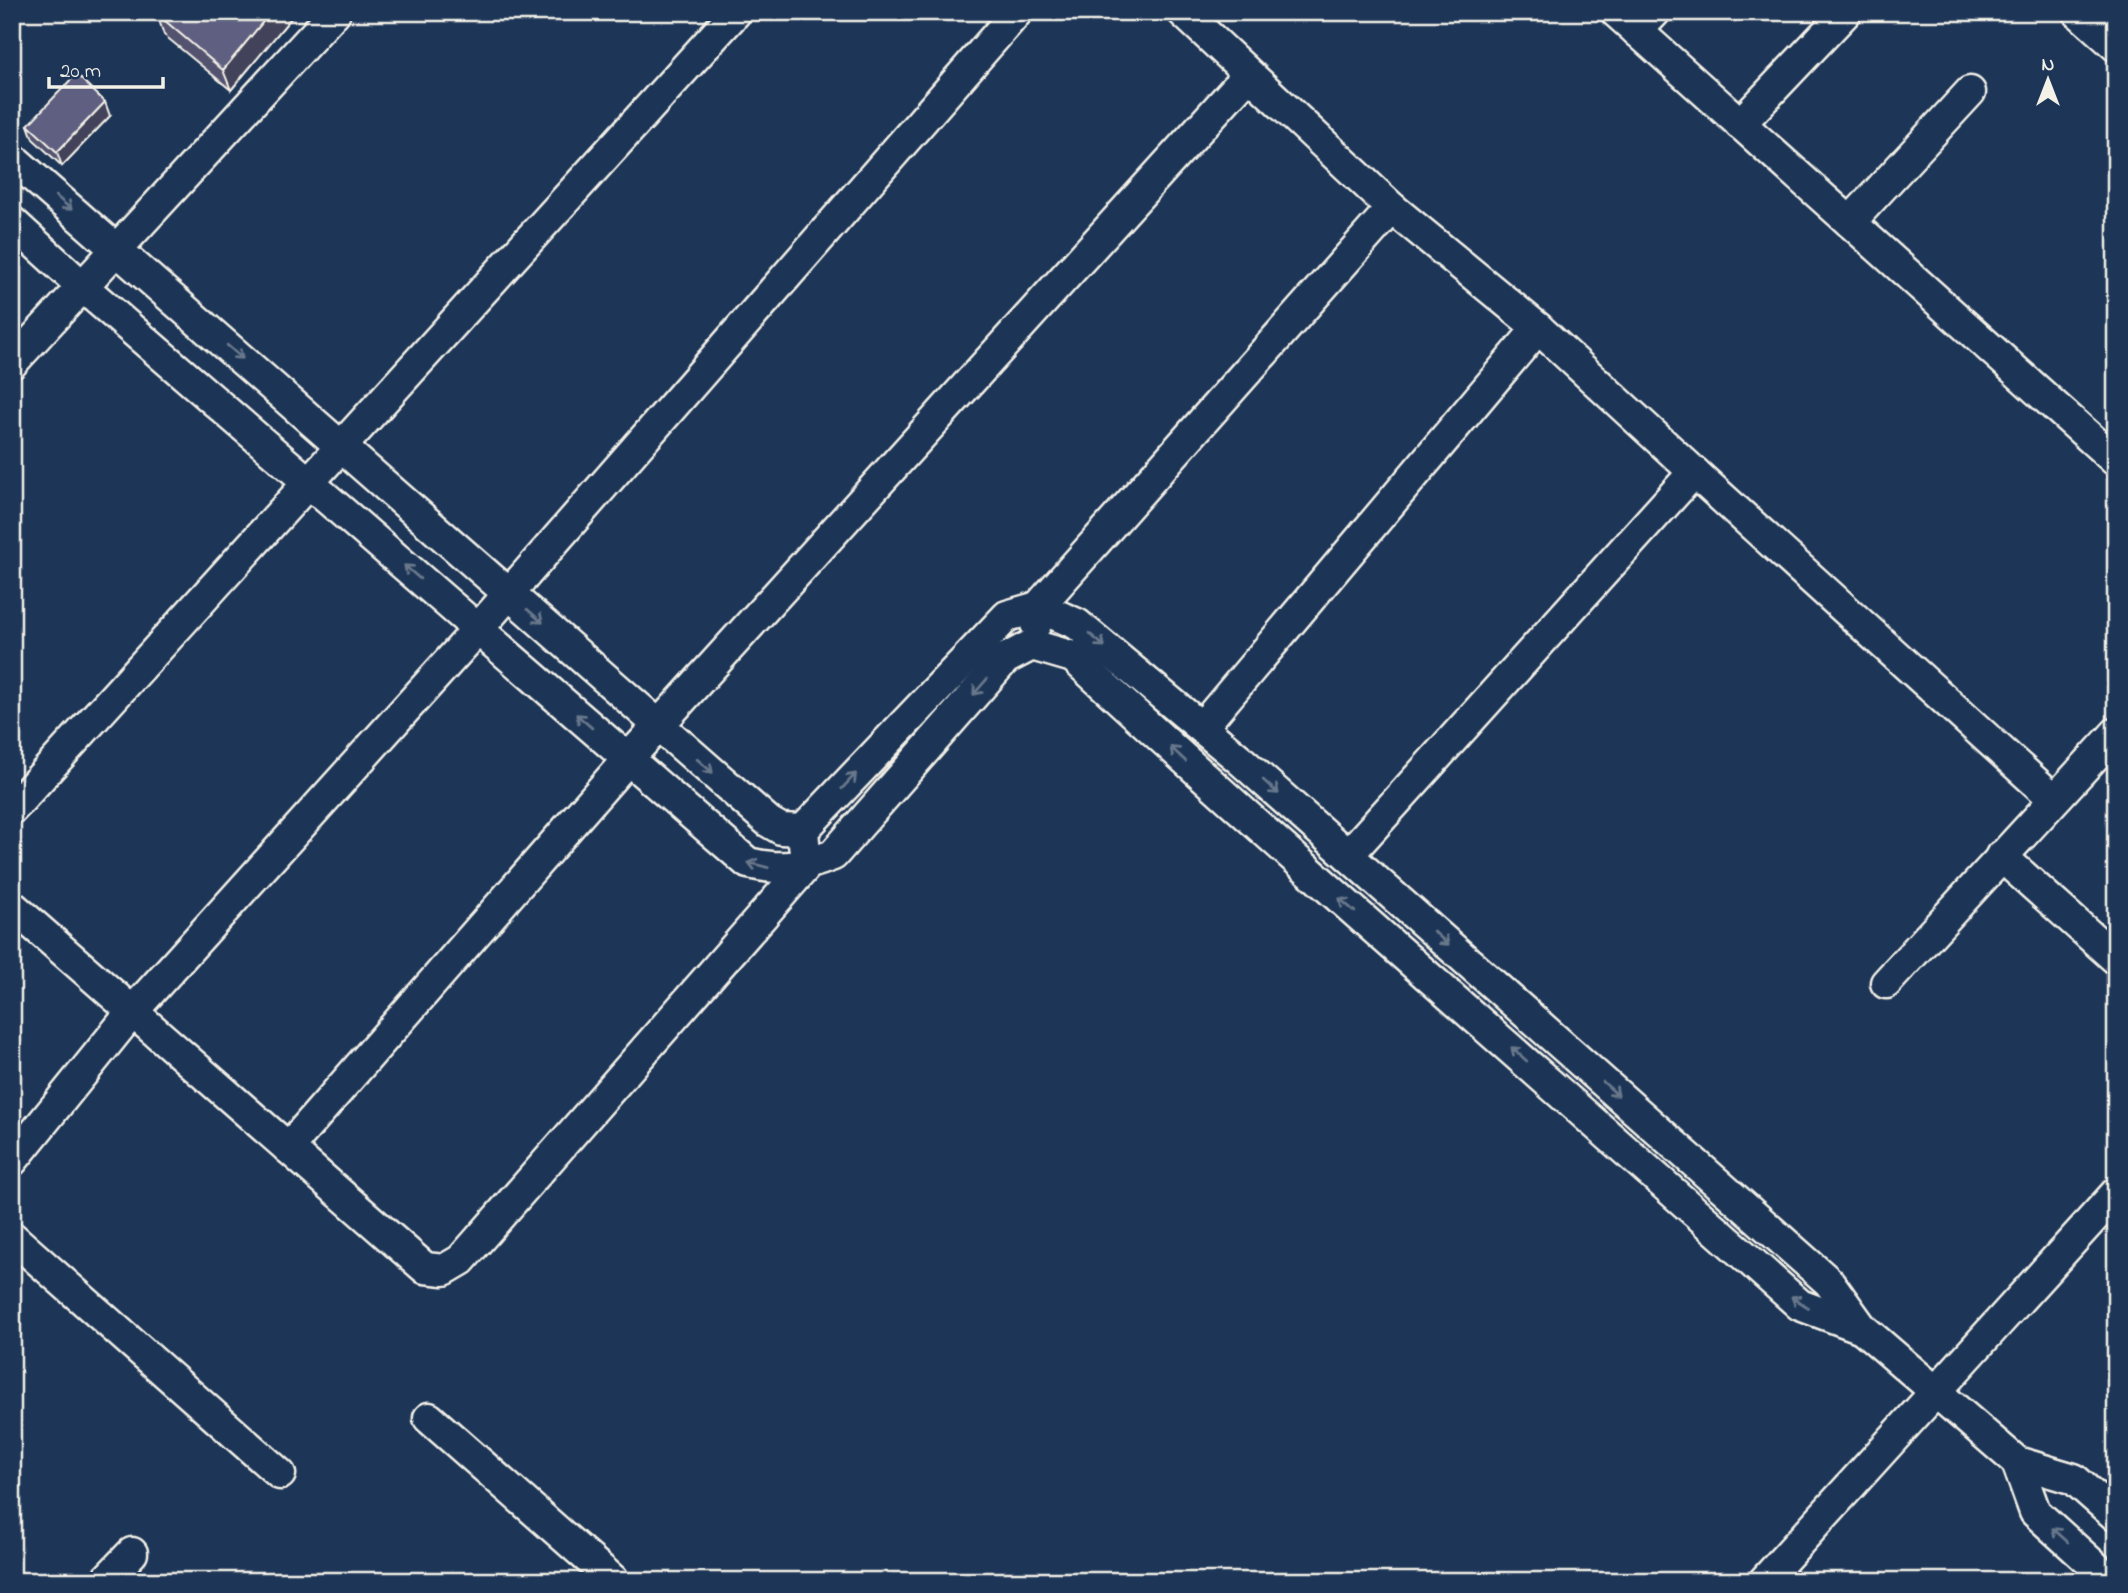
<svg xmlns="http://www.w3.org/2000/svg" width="2128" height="1593" font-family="'Indie Flower',sans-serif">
<rect width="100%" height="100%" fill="#1d3557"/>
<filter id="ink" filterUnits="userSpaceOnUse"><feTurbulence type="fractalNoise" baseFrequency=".0143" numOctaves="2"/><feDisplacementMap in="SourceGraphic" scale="14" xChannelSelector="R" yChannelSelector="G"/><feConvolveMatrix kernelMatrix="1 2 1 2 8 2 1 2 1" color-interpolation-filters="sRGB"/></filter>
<g filter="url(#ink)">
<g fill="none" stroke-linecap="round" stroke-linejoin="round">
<!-- minor casing -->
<g stroke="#f4f1e8" stroke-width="35">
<g id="minor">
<path d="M 1183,12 L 1392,208 L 1538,328 L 1694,472 L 1348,855"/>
<path d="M 1616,12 L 2116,461"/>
<path d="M 2078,12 L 2116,46"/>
<path d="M 1637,31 L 1655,12"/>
<path d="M 1740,124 L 1846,12"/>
<path d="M 12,158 L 769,822 L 781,829 L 803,830"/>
<path d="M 12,222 L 84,288 L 748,863 C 782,871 800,868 833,855 L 1005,659 L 1032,645 L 1073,657 C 1311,877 1558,1089 1800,1305 L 1862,1328"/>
<path d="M 1850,222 L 1970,92"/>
<path d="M 12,363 L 335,12"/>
<path d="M 1694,472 L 2054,799"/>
<path d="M 1036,624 L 1038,607 L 1392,208"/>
<path d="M 1202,727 L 1538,328"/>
<path d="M 12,809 L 736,12"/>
<path d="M 2001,856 L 2116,959"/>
<path d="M 12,906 L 425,1268 L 444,1270 L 461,1260 L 806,866 L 803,830 L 1007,616 L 1038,607 L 1077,624 L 1238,758 L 1829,1282 L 1862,1328 L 2017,1462 L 2074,1479 L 2116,1516"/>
<path d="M 1886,983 L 2116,733"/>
<path d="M 288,1148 L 628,759 L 1248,75"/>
<path d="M 12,1161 L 132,1012 L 478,629 L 1017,12"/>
<path d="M 12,1237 L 280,1474"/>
<path d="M 429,1418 L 614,1581"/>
<path d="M 2017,1462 L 2035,1512 L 2111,1581"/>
<path d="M 105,1581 L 132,1553"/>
<path d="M 1764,1581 L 2116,1193"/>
</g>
</g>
<!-- minor -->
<use href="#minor" stroke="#1d3557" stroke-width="30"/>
</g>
<!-- wall -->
<g fill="#52526f" stroke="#f4f1e8" stroke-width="2">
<path d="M 296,12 L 231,90 L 164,35 L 157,14 Z"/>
<path d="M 110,116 L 62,166 L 33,139 L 28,125 Z"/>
</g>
<!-- shaded-wall -->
<g fill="#42425a" stroke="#f4f1e8" stroke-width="2">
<path d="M 271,12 L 296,12 L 231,90 L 223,70 Z"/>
<path d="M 105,102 L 110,116 L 62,166 L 57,152 Z"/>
</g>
<!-- building -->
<g fill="#5f5f81" stroke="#f4f1e8" stroke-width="2">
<path d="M 158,12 L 271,12 L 223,70 L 157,14 Z"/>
<path d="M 76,74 L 105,102 L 57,152 L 28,125 Z"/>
</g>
<!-- one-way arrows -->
<defs><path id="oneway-shaft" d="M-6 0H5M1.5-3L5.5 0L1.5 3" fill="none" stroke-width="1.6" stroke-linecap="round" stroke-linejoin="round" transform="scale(1.75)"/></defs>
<g stroke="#68778a">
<use href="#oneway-shaft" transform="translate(64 203) rotate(41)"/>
<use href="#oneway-shaft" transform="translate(235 352) rotate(41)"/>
<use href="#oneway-shaft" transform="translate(412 572) rotate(-139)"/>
<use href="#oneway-shaft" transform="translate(535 616) rotate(41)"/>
<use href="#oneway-shaft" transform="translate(1097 640) rotate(40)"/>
<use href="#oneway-shaft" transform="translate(980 687) rotate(131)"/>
<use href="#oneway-shaft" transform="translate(584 721) rotate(-139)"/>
<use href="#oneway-shaft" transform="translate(1178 754) rotate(-137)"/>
<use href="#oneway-shaft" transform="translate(705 766) rotate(41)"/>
<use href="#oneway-shaft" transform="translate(849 781) rotate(-47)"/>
<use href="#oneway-shaft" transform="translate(1271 787) rotate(42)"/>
<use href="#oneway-shaft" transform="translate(758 865) rotate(-165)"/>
<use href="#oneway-shaft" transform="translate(1347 905) rotate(-139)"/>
<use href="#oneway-shaft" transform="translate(1441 938) rotate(42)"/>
<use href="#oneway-shaft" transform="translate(1519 1054) rotate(-138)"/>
<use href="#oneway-shaft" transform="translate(1611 1089) rotate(42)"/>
<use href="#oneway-shaft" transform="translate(1800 1302) rotate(-147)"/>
<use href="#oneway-shaft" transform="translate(2060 1535) rotate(-138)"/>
</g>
</g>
<!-- margin -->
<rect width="2128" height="1593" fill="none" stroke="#1d3557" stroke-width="42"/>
<rect x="21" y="21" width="2086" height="1551" fill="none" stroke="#f4f1e8" stroke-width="2.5" filter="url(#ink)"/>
<!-- north arrow -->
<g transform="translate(2048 80)" stroke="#1d3557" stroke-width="5" paint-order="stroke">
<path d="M0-5L12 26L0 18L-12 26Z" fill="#f4f1e8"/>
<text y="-10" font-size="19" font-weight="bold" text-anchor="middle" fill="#f4f1e8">N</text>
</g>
<!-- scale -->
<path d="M49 77v10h114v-10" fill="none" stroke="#f4f1e8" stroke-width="3.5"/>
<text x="60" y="77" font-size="21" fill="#f4f1e8" stroke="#1d3557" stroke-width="5" paint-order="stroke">20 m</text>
</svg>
